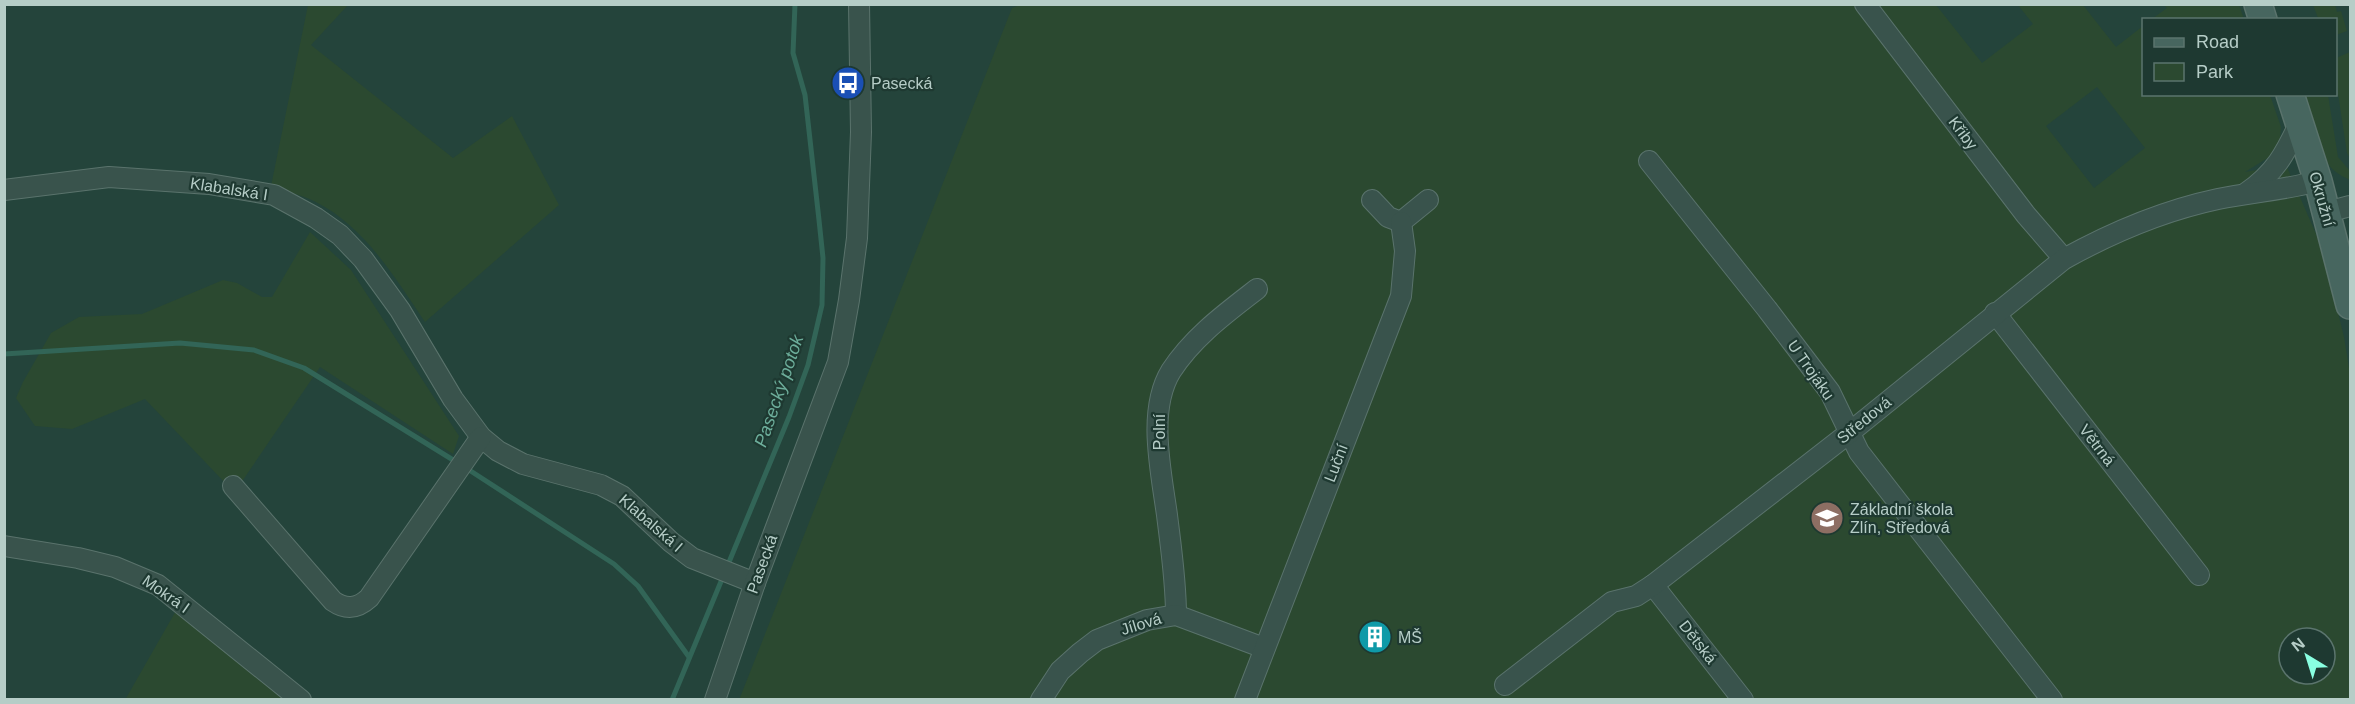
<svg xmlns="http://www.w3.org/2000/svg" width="2355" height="704" font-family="Arial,sans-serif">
<rect width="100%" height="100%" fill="#24443b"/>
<!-- green -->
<g fill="#2b4930" fill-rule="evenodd">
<path d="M 1023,4 L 1936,5 L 1982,63 L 2033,24 L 2018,5 L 2083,5 L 2116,47 L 2143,26 L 2144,94 L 2270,95 L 2281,127 L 2279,151 L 2245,172 L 2286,165 L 2323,250 L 2344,337 L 2350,374 L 2350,699 L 739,700 L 1012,8 ZM 2097,87 L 2145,148 L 2094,188 L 2046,126 ZM 2289,638 L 2325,638 L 2325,674 L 2289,674 Z"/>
<path d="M 308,5 L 348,5 L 311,45 L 453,158 L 512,116 L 559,205 L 425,322 C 395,278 365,226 314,201 C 301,195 285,191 271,186 Z"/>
<path d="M 2164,5 L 2239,5 L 2244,19 L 2152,19 L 2167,8 Z"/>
<path d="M 2313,5 L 2335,5 L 2337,12 L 2341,11 L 2347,31 L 2336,35 L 2336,20 L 2316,19 L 2318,18 Z"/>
<path d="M 2350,52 L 2350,158 L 2347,153 L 2336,81 L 2336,58 Z"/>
<path d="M 2305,95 L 2328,95 L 2338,157 L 2350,171 L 2350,180 C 2339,175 2331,170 2325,159 Z"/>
<path d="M 310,232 L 351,270 L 459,436 L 453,454 L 320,367 L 243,480 L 236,480 L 228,486 L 145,399 L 72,429 L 35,426 L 16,398 L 23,382 L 51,333 L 79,317 L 142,314 L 223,280 L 237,283 L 262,297 L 272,297 Z"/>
<path d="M 177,609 L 292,700 L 125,700 Z"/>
</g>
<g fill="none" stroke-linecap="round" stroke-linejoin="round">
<!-- stream -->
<g stroke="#326557" stroke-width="5">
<path d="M 4,354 L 180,343 L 254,350 L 304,368 L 458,463"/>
<path d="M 466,468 L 614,564 L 638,586 L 689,657"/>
<path d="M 672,700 L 789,417 L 808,365 L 822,305 L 823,258 L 819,220 L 805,95 L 793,53 L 795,4"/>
</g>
<!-- street casing -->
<g stroke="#5a736c" stroke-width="22">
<g id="street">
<path d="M 1865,4 L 2026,215 L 2064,259"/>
<path d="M 1649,161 L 1767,309 L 1830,392 L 1859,452 L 2052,700"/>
<path d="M 4,190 L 109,177 L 209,184 L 274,195 L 316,218 L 340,235 L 363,259 L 400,310 L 453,399 L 481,437 L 498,451 L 523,464 L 601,485 L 622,496 L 671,542 L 692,558 L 755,583"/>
<path d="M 2246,193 C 2275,173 2285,154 2300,122"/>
<path d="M 1372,200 L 1388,217 L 1401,222"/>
<path d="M 2327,212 L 2350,206"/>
<path d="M 1401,222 L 1428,200"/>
<path d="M 1995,313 L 2199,575"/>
<path d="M 233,486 L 333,601 C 346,610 357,609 369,598 L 481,437"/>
<path d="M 4,546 L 78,558 L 115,567 L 158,585 L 301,700"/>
<path d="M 1653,585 L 1743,700"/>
<path d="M 1176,615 C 1176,581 1171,548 1167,515 C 1161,471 1147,410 1171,371 C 1193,337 1226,313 1257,289"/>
<path d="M 1505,685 L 1612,602 L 1636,596 L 1653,585 L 1849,433 L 2064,259 C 2111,233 2166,210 2218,199 C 2252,192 2285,190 2318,181"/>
<path d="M 715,700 L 755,583 L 838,362 L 849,300 L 857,238 L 861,132 L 859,4"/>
<path d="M 1041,700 L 1060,671 L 1080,653 L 1097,640 L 1147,620 L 1176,615 L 1264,648"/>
<path d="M 1245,700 L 1401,296 L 1405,251 L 1401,222"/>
</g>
</g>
<!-- secondary casing -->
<g stroke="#5a736c" stroke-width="30">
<g id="secondary">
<path d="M 2258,4 L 2263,20"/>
<path d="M 2290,94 L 2318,181 L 2350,305"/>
</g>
</g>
<!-- street -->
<use href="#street" stroke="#39534c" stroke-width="20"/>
<!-- secondary -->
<use href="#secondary" stroke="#47665f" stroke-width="27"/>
</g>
<!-- icons -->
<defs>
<g id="bus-disc" transform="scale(1.725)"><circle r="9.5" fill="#1a4fb4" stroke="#1e3931"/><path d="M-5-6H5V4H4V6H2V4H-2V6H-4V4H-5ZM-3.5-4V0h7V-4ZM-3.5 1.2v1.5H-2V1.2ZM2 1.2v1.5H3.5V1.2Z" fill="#fff"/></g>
<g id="school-disc" transform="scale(1.725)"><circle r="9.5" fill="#8d6e63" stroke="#1e3931"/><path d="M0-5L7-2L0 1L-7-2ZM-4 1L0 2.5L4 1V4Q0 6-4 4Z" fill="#fff"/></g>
<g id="building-disc" transform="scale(1.725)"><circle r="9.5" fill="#0f9aa8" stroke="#1e3931"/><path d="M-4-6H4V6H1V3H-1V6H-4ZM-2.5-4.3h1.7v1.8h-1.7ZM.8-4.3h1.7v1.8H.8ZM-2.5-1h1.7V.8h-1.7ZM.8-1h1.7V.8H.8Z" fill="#fff"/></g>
</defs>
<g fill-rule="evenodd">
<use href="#bus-disc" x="848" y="83"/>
<use href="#school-disc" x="1827" y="518"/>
<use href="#building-disc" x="1375" y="637"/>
</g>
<g text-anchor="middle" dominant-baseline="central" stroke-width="4.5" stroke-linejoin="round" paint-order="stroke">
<!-- poi labels -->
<g font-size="16" fill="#b6cdc7" stroke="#1e3931" text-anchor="start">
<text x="871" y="83">Pasecká</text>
<text x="1850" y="509">Základní škola<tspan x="1850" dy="18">Zlín, Středová</tspan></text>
<text x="1398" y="637">MŠ</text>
</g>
<!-- street labels -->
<g font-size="16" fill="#b6cdc7" stroke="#1e3931">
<text transform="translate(1963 133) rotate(53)">Křiby</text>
<text transform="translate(229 189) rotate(9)">Klabalská I</text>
<text transform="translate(2322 199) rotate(74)">Okružní</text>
<text transform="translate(1811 370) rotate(55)">U Trojáku</text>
<text transform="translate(1864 420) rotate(-39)">Středová</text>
<text transform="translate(1159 432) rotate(-90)">Polní</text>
<text transform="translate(2097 445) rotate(52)">Větrná</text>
<text transform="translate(1336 463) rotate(-69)">Luční</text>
<text transform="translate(651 523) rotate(41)">Klabalská I</text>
<text transform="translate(762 564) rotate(-70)">Pasecká</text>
<text transform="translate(166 594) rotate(35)">Mokrá I</text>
<text transform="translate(1141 624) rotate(-17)">Jílová</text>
<text transform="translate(1698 642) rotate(52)">Dětská</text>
</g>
<!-- water labels -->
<g font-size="18" font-style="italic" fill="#6dae9b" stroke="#1e3931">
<text transform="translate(779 391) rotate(-71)">Pasecký potok</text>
</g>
</g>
<!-- border -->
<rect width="2355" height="704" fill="none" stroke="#b6cdc7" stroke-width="12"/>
<!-- legend -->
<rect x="2142" y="18" width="195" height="78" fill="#1e3931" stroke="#5b746d" stroke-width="1.5"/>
<rect x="2154" y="38" width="30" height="9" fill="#47665f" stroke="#5b746d" stroke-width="1.5"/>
<text x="2196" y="48" font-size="18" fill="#b6cdc7">Road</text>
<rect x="2154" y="63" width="30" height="18" fill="#2b4930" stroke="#5b746d" stroke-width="1.5"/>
<text x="2196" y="78" font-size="18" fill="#b6cdc7">Park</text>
<!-- north arrow -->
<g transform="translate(2307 656) rotate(322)"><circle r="28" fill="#1e3931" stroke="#5b746d" stroke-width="1.5"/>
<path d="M0-4.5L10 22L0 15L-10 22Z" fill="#89ffe1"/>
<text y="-9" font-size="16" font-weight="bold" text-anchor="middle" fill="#b6cdc7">N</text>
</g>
</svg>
